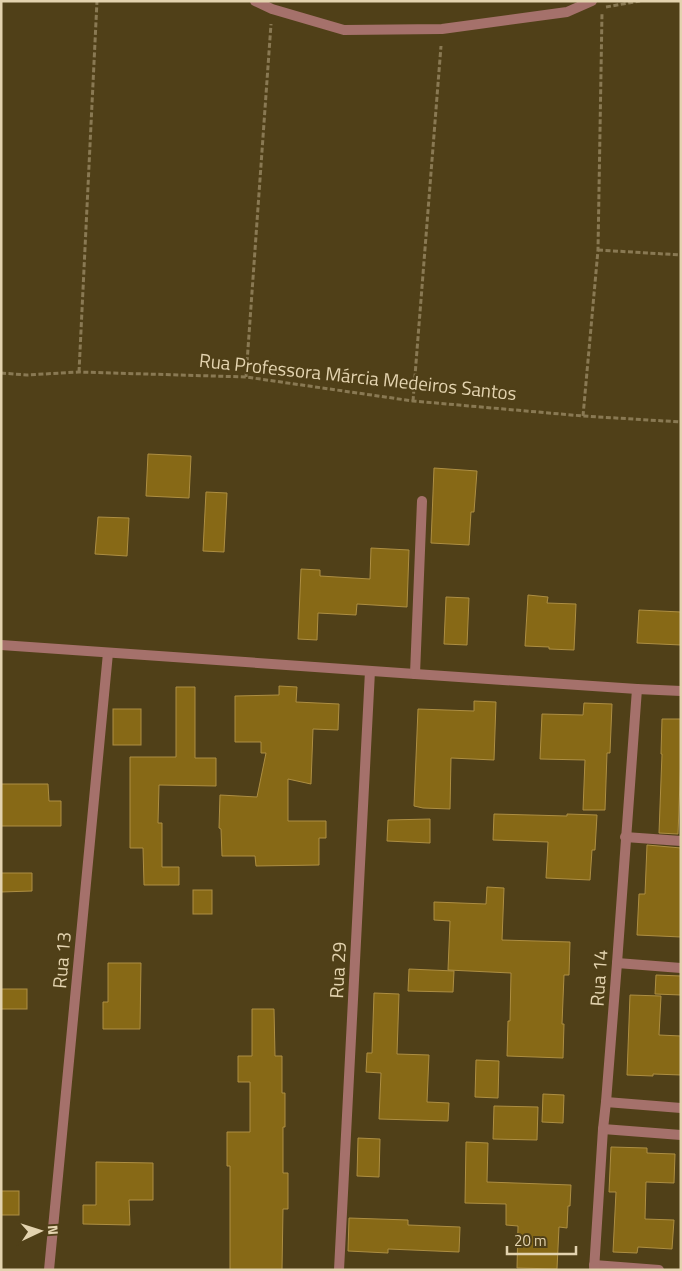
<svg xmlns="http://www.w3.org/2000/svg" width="682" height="1271" font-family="'Titillium Web',sans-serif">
<rect width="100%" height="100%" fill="#504018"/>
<!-- building -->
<g fill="#876916" stroke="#ad8e42">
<path d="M 148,454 L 191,456 L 189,498 L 146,496 Z"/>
<path d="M 434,468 L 477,471 L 474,512 L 471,512 L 469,545 L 431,543 Z"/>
<path d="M 206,492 L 227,493 L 224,552 L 203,551 Z"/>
<path d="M 98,517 L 129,518 L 127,556 L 95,554 Z"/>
<path d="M 371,548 L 409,550 L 407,607 L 357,604 L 356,615 L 318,613 L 317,640 L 298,639 L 301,569 L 320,570 L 320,576 L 370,579 Z"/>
<path d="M 528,595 L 548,597 L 547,603 L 576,604 L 574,650 L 549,649 L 549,647 L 525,646 Z"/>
<path d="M 446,597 L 469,598 L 467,645 L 444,644 Z"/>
<path d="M 639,610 L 681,612 L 681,645 L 637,643 Z"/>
<path d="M 279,686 L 297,687 L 296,702 L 339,704 L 338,730 L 313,729 L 311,784 L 288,779 L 288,821 L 326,821 L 326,838 L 319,838 L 319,865 L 256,866 L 255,856 L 222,856 L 221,829 L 219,828 L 220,795 L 257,797 L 266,753 L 261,753 L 261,742 L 235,742 L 235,696 L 279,695 Z"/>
<path d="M 176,687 L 195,687 L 195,758 L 216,758 L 216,786 L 159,785 L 158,823 L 162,823 L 162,867 L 179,867 L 179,885 L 144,885 L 143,848 L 130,848 L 130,757 L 176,757 Z"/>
<path d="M 474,701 L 496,702 L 494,760 L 451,758 L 450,809 L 423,808 L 414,806 L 418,709 L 474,711 Z"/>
<path d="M 584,703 L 612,704 L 610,753 L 607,753 L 605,810 L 583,810 L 585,760 L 540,759 L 542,714 L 583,715 Z"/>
<rect x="113" y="709" width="28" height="36"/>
<path d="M 662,719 L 681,719 L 681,755 L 678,834 L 659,833 L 662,754 L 661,754 Z"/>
<path d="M 1,784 L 48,784 L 49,801 L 61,801 L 61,826 L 1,826 Z"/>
<path d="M 494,814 L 567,816 L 567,814 L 597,815 L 595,850 L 592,850 L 590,880 L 546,878 L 548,842 L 493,840 Z"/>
<path d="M 430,819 L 430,843 L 387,841 L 388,820 Z"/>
<path d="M 647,845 L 681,848 L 681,937 L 637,935 L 639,894 L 645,894 Z"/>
<path d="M 1,873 L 32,873 L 32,891 L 1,892 Z"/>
<path d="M 487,887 L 504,888 L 502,940 L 570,942 L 569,975 L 564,975 L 562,1024 L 564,1024 L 563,1058 L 507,1056 L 508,1021 L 510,1021 L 511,973 L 448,970 L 450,921 L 434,920 L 434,902 L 486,904 Z"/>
<rect x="193" y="890" width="19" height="24"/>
<path d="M 108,963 L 141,963 L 140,1029 L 103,1029 L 103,1002 L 108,1002 Z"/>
<path d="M 409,969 L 454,971 L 453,992 L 408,991 Z"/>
<path d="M 656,975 L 681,976 L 681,995 L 655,994 Z"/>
<rect x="1" y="989" width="26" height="20"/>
<path d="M 374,993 L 399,994 L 397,1054 L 429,1055 L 427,1102 L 449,1103 L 448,1121 L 379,1119 L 381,1073 L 366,1072 L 367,1053 L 372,1053 Z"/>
<path d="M 630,995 L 661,996 L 659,1035 L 681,1036 L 681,1075 L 653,1074 L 653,1076 L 627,1075 Z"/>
<path d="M 252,1009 L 274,1009 L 275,1056 L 282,1056 L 282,1093 L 285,1093 L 285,1127 L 283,1127 L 283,1173 L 288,1173 L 288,1209 L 283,1209 L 282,1270 L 230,1270 L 230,1166 L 227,1166 L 227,1132 L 250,1132 L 250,1082 L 238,1082 L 238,1056 L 252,1056 Z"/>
<path d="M 476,1060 L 499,1061 L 498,1098 L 475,1097 Z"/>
<path d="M 543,1094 L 564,1095 L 563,1123 L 542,1122 Z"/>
<path d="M 494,1106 L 538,1107 L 537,1140 L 493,1139 Z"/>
<path d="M 358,1138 L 380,1139 L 379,1177 L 357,1176 Z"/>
<path d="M 466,1142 L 488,1143 L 487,1182 L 571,1185 L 570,1206 L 568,1206 L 567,1228 L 559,1227 L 557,1269 L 517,1268 L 518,1226 L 506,1225 L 506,1204 L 465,1203 Z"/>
<path d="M 611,1147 L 647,1148 L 647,1153 L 675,1154 L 674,1183 L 646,1182 L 645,1219 L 674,1220 L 672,1249 L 638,1247 L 637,1253 L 613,1252 L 616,1192 L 609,1192 Z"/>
<path d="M 96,1162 L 153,1163 L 153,1200 L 129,1200 L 130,1225 L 83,1224 L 83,1205 L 96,1205 Z"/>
<rect x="1" y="1191" width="18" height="24"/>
<path d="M 349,1218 L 408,1220 L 408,1225 L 460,1227 L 459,1252 L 388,1249 L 388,1253 L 348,1251 Z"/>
</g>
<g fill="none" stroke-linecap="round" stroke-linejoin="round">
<!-- path -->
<g stroke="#897953" stroke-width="3" stroke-dasharray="5 2.5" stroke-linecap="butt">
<path d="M 606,7 L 640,1"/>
<path d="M 598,250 L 681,255"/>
<path d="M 79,372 L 97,1"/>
<path d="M 1,373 L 27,375 L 79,372 L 246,377 L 413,401 L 583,416 L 681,422"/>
<path d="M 246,377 L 271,24"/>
<path d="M 413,401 L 441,46"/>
<path d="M 583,416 L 598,250 L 602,13"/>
</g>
<!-- street -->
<g stroke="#a5716b" stroke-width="10">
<path d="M 255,1 L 272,9 L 344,30 L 442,29 L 567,12 L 592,1"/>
<path d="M 1,645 L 415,674 L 637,689 L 681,691"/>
<path d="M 415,674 L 422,501"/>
<path d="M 625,837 L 681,841"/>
<path d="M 617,963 L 681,968"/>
<path d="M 606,1102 L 681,1108"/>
<path d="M 603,1129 L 681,1135"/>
<path d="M 594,1265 L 659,1270"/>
<path d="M 49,1270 L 108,653"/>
<path d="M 339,1270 L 370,671"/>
<path d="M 594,1270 L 603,1129 L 606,1102 L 617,963 L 637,689"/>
</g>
</g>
<g text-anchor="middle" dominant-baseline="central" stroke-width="4.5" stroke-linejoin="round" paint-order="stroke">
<!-- street labels -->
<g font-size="19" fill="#e3d3af" stroke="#504018">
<text transform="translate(358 376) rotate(6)">Rua Professora Márcia Medeiros Santos</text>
<text transform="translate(61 960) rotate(-85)">Rua 13</text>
<text transform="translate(337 970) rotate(-87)">Rua 29</text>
<text transform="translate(598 978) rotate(-86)">Rua 14</text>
</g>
</g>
<!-- border -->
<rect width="682" height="1271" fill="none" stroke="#e3d3af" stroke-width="5"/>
<!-- north arrow -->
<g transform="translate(40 1231) rotate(86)" stroke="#504018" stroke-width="4" paint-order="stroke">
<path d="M0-4L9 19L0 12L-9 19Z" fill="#e3d3af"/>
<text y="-8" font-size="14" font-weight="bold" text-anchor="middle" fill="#e3d3af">N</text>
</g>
<!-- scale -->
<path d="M507 1246v8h69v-8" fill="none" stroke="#e3d3af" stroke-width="2.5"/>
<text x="514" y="1246" font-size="15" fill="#e3d3af" stroke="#504018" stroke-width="4" paint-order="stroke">20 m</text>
</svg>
